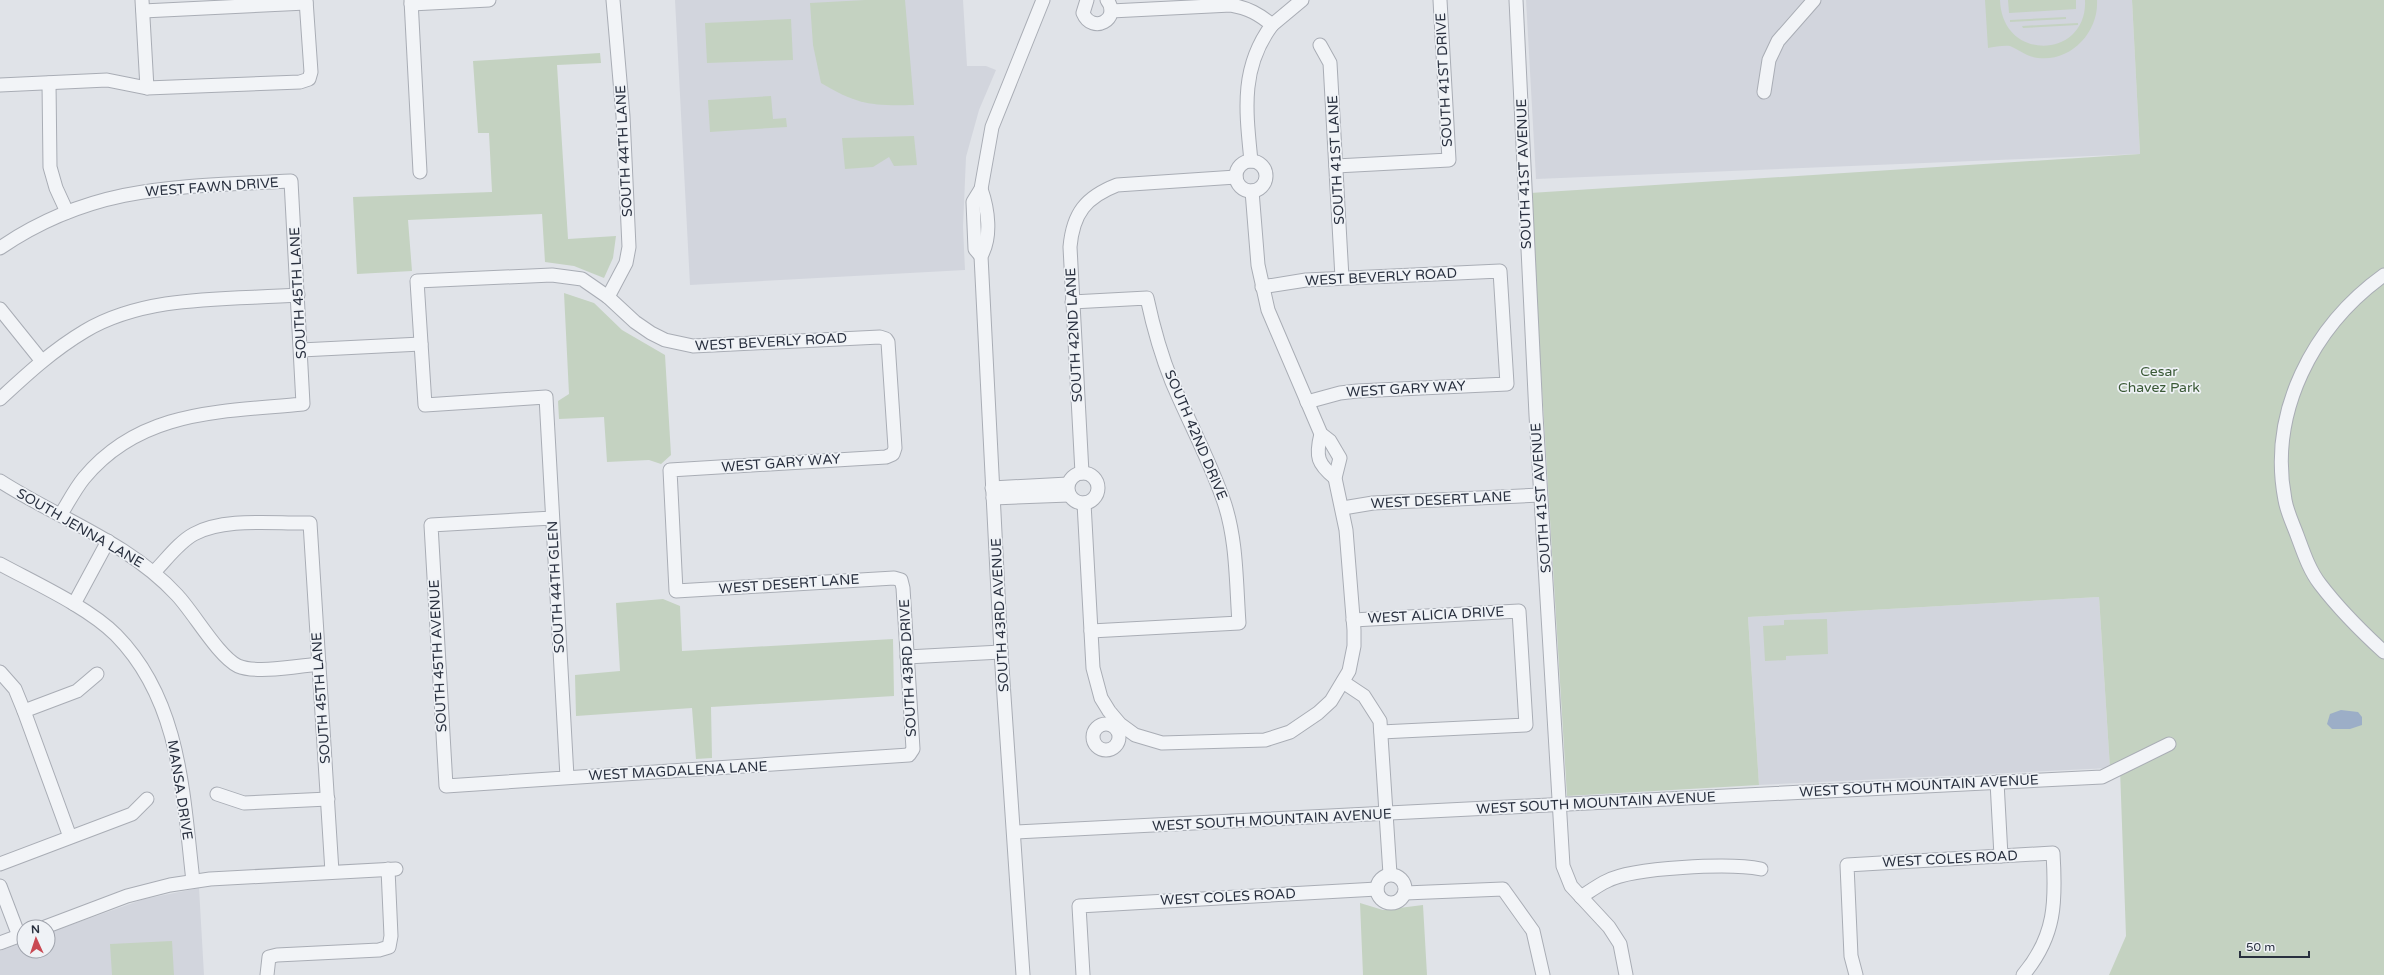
<svg xmlns="http://www.w3.org/2000/svg" width="2384" height="975" font-family="'Varela Round',sans-serif">
<rect width="100%" height="100%" fill="#e0e3e8"/>
<!-- built -->
<g fill="#d2d5dd">
<path d="M 675,0 L 963,0 L 967,66 L 986,66 L 996,70 L 979,110 L 966,157 L 963,227 L 965,270 L 690,285 Z"/>
<path d="M 1526,0 L 2132,0 L 2140,154 L 1536,179 Z"/>
<path d="M 2099,597 L 2110,768 L 1759,785 L 1748,617 Z"/>
<path d="M 199,888 L 204,975 L 0,975 L 0,951 L 24,942 L 24,951 L 48,951 L 48,933 L 144,899 Z"/>
</g>
<!-- green -->
<g fill="#c4d2c1">
<path d="M 865,0 L 905,0 L 914,105 C 872,106 858,105 821,83 L 813,45 L 810,3 Z"/>
<path d="M 1985,0 L 2000,0 C 2002,63 2088,59 2085,0 L 2097,0 C 2099,32 2071,62 2038,58 C 2025,56 2020,50 2010,46 C 2004,45 1994,47 1988,48 Z"/>
<path d="M 2008,0 L 2076,0 L 2076,9 L 2009,13 Z"/>
<path d="M 2132,0 L 2384,0 L 2384,975 L 2109,975 L 2126,936 L 2120,769 L 2110,768 L 2099,597 L 1748,617 L 1759,785 L 1567,796 L 1530,193 L 2140,154 Z"/>
<path d="M 2066,17 L 2066,19 L 2010,22 L 2010,20 Z"/>
<path d="M 791,19 L 793,60 L 707,63 L 705,23 Z"/>
<path d="M 2078,23 L 2078,25 L 2023,28 L 2022,26 Z"/>
<path d="M 600,53 L 601,63 L 557,65 L 568,239 L 616,236 L 613,258 L 604,278 L 574,266 L 545,262 L 542,214 L 408,220 L 412,271 L 357,274 L 353,197 L 492,192 L 489,133 L 478,133 L 473,61 Z"/>
<path d="M 771,96 L 773,119 L 786,118 L 787,127 L 710,132 L 708,100 Z"/>
<path d="M 914,136 L 917,165 L 894,166 L 889,157 L 873,167 L 845,169 L 842,138 Z"/>
<path d="M 564,293 L 594,303 L 622,330 L 665,355 L 671,455 L 661,464 L 649,460 L 607,462 L 604,417 L 559,419 L 558,401 L 569,394 Z"/>
<path d="M 663,599 L 680,606 L 682,651 L 893,639 L 894,696 L 711,707 L 712,758 L 696,759 L 692,708 L 576,716 L 575,675 L 620,671 L 616,603 Z"/>
<path d="M 1827,619 L 1828,654 L 1786,656 L 1786,660 L 1765,661 L 1763,626 L 1784,625 L 1784,620 Z"/>
<path d="M 1360,903 L 1383,910 L 1423,905 L 1427,975 L 1363,975 Z"/>
<path d="M 172,941 L 174,975 L 112,975 L 110,944 Z"/>
</g>
<!-- water -->
<path fill="#9caec7" d="M 2341,710 L 2358,712 L 2362,717 L 2362,725 L 2350,729 L 2332,729 L 2327,724 L 2330,714 Z"/>
<g fill="none" stroke-linecap="round" stroke-linejoin="round">
<!-- minor casing -->
<g stroke="#a9adb5" stroke-width="15">
<g id="minor">
<path d="M 142,0 L 147,88"/>
<path d="M 411,0 L 420,172"/>
<path d="M 1087,0 L 1083,13 C 1092,35 1122,19 1107,0"/>
<path d="M 1516,0 L 1536,415 L 1563,866 L 1571,886 L 1609,927 L 1620,944 L 1626,975"/>
<path d="M 411,4 L 489,0"/>
<path d="M 143,11 L 306,3"/>
<path d="M 1111,11 L 1231,5 C 1248,8 1259,14 1272,25 L 1302,0"/>
<path d="M 1320,45 L 1330,63 L 1342,278"/>
<path d="M 49,83 L 50,167 L 56,188 L 67,212"/>
<path d="M 0,85 L 107,80 L 147,88 L 300,82 L 309,79 L 311,72 L 306,0"/>
<path d="M 1764,92 L 1769,60 L 1778,41 L 1814,0"/>
<circle cx="1251" cy="176" r="15"/>
<path d="M 1251,161 C 1246,111 1240,68 1272,25"/>
<path d="M 1336,166 L 1449,160 L 1440,0"/>
<path d="M 981,189 C 988,209 992,237 981,256 L 1001,652 L 1023,975"/>
<path d="M 0,248 C 95,183 182,187 291,181 L 303,404 C 222,412 141,409 84,478 C 75,489 68,503 61,514"/>
<path d="M 981,256 L 975,249 L 973,202 L 981,189 L 992,127 L 1043,0"/>
<path d="M 2384,275 C 2313,326 2268,412 2285,500 C 2287,512 2293,524 2297,535 C 2303,551 2309,570 2320,584 C 2339,609 2361,631 2384,652"/>
<path d="M 1262,287 L 1306,280 L 1500,271 L 1507,384 L 1357,391 L 1340,393 L 1307,402"/>
<path d="M 608,297 L 626,263 L 629,247 L 623,116 L 613,0"/>
<path d="M 1072,302 L 1147,298 C 1153,326 1161,355 1172,382 C 1189,422 1209,459 1223,499 C 1237,538 1236,582 1239,623 L 1091,631"/>
<path d="M 0,309 L 41,360"/>
<path d="M 301,350 L 421,344"/>
<path d="M 0,399 C 27,374 53,350 85,331 C 147,294 229,300 298,295"/>
<path d="M 1321,434 C 1315,457 1318,464 1335,478"/>
<circle cx="1083" cy="488" r="15"/>
<path d="M 1082,473 L 1070,247 C 1073,213 1086,197 1117,185 L 1236,177"/>
<path d="M 0,481 C 59,519 128,542 177,595 C 194,613 218,656 238,666 C 257,674 298,666 319,664"/>
<path d="M 992,488 L 1068,484"/>
<path d="M 993,498 L 1069,495"/>
<path d="M 1084,503 L 1093,668 L 1101,698 L 1109,711 L 1120,724 L 1135,735 L 1162,743 L 1265,740 L 1290,732 L 1318,713 L 1331,701 L 1349,671 L 1354,646 L 1354,630 L 1346,530 L 1335,478 L 1340,458 L 1330,441 L 1321,434 L 1268,310 L 1258,265 L 1252,191"/>
<path d="M 1343,508 L 1373,503 L 1540,495"/>
<path d="M 552,518 L 431,525 L 446,786 L 909,755 L 913,749 L 903,588 L 901,580 L 894,578 L 676,591 L 670,470 L 886,457 L 893,454 L 895,448 L 888,342 L 886,339 L 880,337 L 693,346 L 665,340 L 651,333 L 635,322 L 608,297 L 582,279 L 552,275 L 417,281 L 425,405 L 546,397 L 567,777"/>
<path d="M 0,564 C 35,583 88,607 116,635 C 181,701 183,795 193,881"/>
<path d="M 154,572 C 166,560 179,542 194,534 C 225,517 275,524 310,523 L 332,872"/>
<path d="M 74,604 L 108,541"/>
<path d="M 1353,620 L 1519,611 L 1526,725 L 1381,732"/>
<path d="M 907,657 L 1001,652"/>
<path d="M 0,672 L 15,689 L 24,711 L 70,837"/>
<path d="M 1343,682 L 1364,696 L 1380,721 L 1390,874"/>
<path d="M 24,711 L 77,691 L 97,674"/>
<circle cx="1106" cy="737" r="13"/>
<path d="M 1997,782 L 2001,856"/>
<path d="M 217,794 L 244,803 L 328,799"/>
<path d="M 1014,832 L 2102,777 L 2169,744"/>
<path d="M 0,864 L 132,814 L 147,799"/>
<circle cx="1391" cy="889" r="14"/>
<path d="M 0,886 L 19,936"/>
<path d="M 1405,893 L 1503,889 L 1533,931 L 1543,975"/>
<path d="M 1581,897 C 1589,892 1598,885 1607,881 C 1633,867 1731,863 1761,869"/>
<path d="M 45,927 L 127,896 L 170,885 L 210,879 L 396,869"/>
<path d="M 0,943 L 24,934"/>
<path d="M 267,975 L 269,957 L 277,955 L 379,950 L 389,947 L 391,936 L 388,869"/>
<path d="M 1083,975 L 1079,906 L 1377,889"/>
<path d="M 1856,975 L 1851,956 L 1847,865 L 2053,853 C 2056,901 2056,936 2023,975"/>
</g>
</g>
<!-- minor -->
<use href="#minor" stroke="#f2f4f7" stroke-width="13"/>
</g>
<g text-anchor="middle" dominant-baseline="central" stroke-width="3.5" stroke-linejoin="round" paint-order="stroke">
<!-- street labels -->
<g font-size="14" fill="#29303f" stroke="#eff2f6">
<text transform="translate(1444 80) rotate(-93)">SOUTH 41ST DRIVE</text>
<text transform="translate(624 151) rotate(-93)">SOUTH 44TH LANE</text>
<text transform="translate(1336 160) rotate(-93)">SOUTH 41ST LANE</text>
<text transform="translate(1524 174) rotate(-92)">SOUTH 41ST AVENUE</text>
<text transform="translate(212 187) rotate(-4)">WEST FAWN DRIVE</text>
<text transform="translate(1381 277) rotate(-3)">WEST BEVERLY ROAD</text>
<text transform="translate(298 293) rotate(-93)">SOUTH 45TH LANE</text>
<text transform="translate(1074 335) rotate(-93)">SOUTH 42ND LANE</text>
<text transform="translate(771 342) rotate(-3)">WEST BEVERLY ROAD</text>
<text transform="translate(1406 389) rotate(-3)">WEST GARY WAY</text>
<text transform="translate(1196 435) rotate(67)">SOUTH 42ND DRIVE</text>
<text transform="translate(781 463) rotate(-4)">WEST GARY WAY</text>
<text transform="translate(1541 498) rotate(-94)">SOUTH 41ST AVENUE</text>
<text transform="translate(1441 500) rotate(-3)">WEST DESERT LANE</text>
<text transform="translate(80 528) rotate(30)">SOUTH JENNA LANE</text>
<text transform="translate(789 584) rotate(-4)">WEST DESERT LANE</text>
<text transform="translate(556 587) rotate(-93)">SOUTH 44TH GLEN</text>
<text transform="translate(1000 615) rotate(-93)">SOUTH 43RD AVENUE</text>
<text transform="translate(1436 615) rotate(-3)">WEST ALICIA DRIVE</text>
<text transform="translate(438 656) rotate(-93)">SOUTH 45TH AVENUE</text>
<text transform="translate(908 668) rotate(-93)">SOUTH 43RD DRIVE</text>
<text transform="translate(321 698) rotate(-94)">SOUTH 45TH LANE</text>
<text transform="translate(678 771) rotate(-3)">WEST MAGDALENA LANE</text>
<text transform="translate(1919 786) rotate(-3)">WEST SOUTH MOUNTAIN AVENUE</text>
<text transform="translate(180 790) rotate(81)">MANSA DRIVE</text>
<text transform="translate(1596 803) rotate(-3)">WEST SOUTH MOUNTAIN AVENUE</text>
<text transform="translate(1272 820) rotate(-3)">WEST SOUTH MOUNTAIN AVENUE</text>
<text transform="translate(1950 859) rotate(-3)">WEST COLES ROAD</text>
<text transform="translate(1228 897) rotate(-3)">WEST COLES ROAD</text>
</g>
<!-- park labels -->
<g font-size="14" fill="#3b5a37" stroke="#eff2f6">
<text x="2159" y="371">Cesar<tspan x="2159" dy="16">Chavez Park</tspan></text>
</g>
</g>
<!-- north arrow -->
<g transform="translate(36 939) rotate(357)"><circle r="19" fill="#eff2f6" stroke="#a0a4ad"/>
<path d="M0-3L7 15L0 10L-7 15Z" fill="#c94953"/>
<text y="-6" font-size="11" font-weight="bold" text-anchor="middle" fill="#29303f">N</text>
</g>
<!-- scale -->
<path d="M2240 951v6h69v-6" fill="none" stroke="#29303f" stroke-width="2"/>
<text x="2246" y="951" font-size="12" fill="#29303f" stroke="#eff2f6" stroke-width="3" paint-order="stroke">50 m</text>
</svg>
